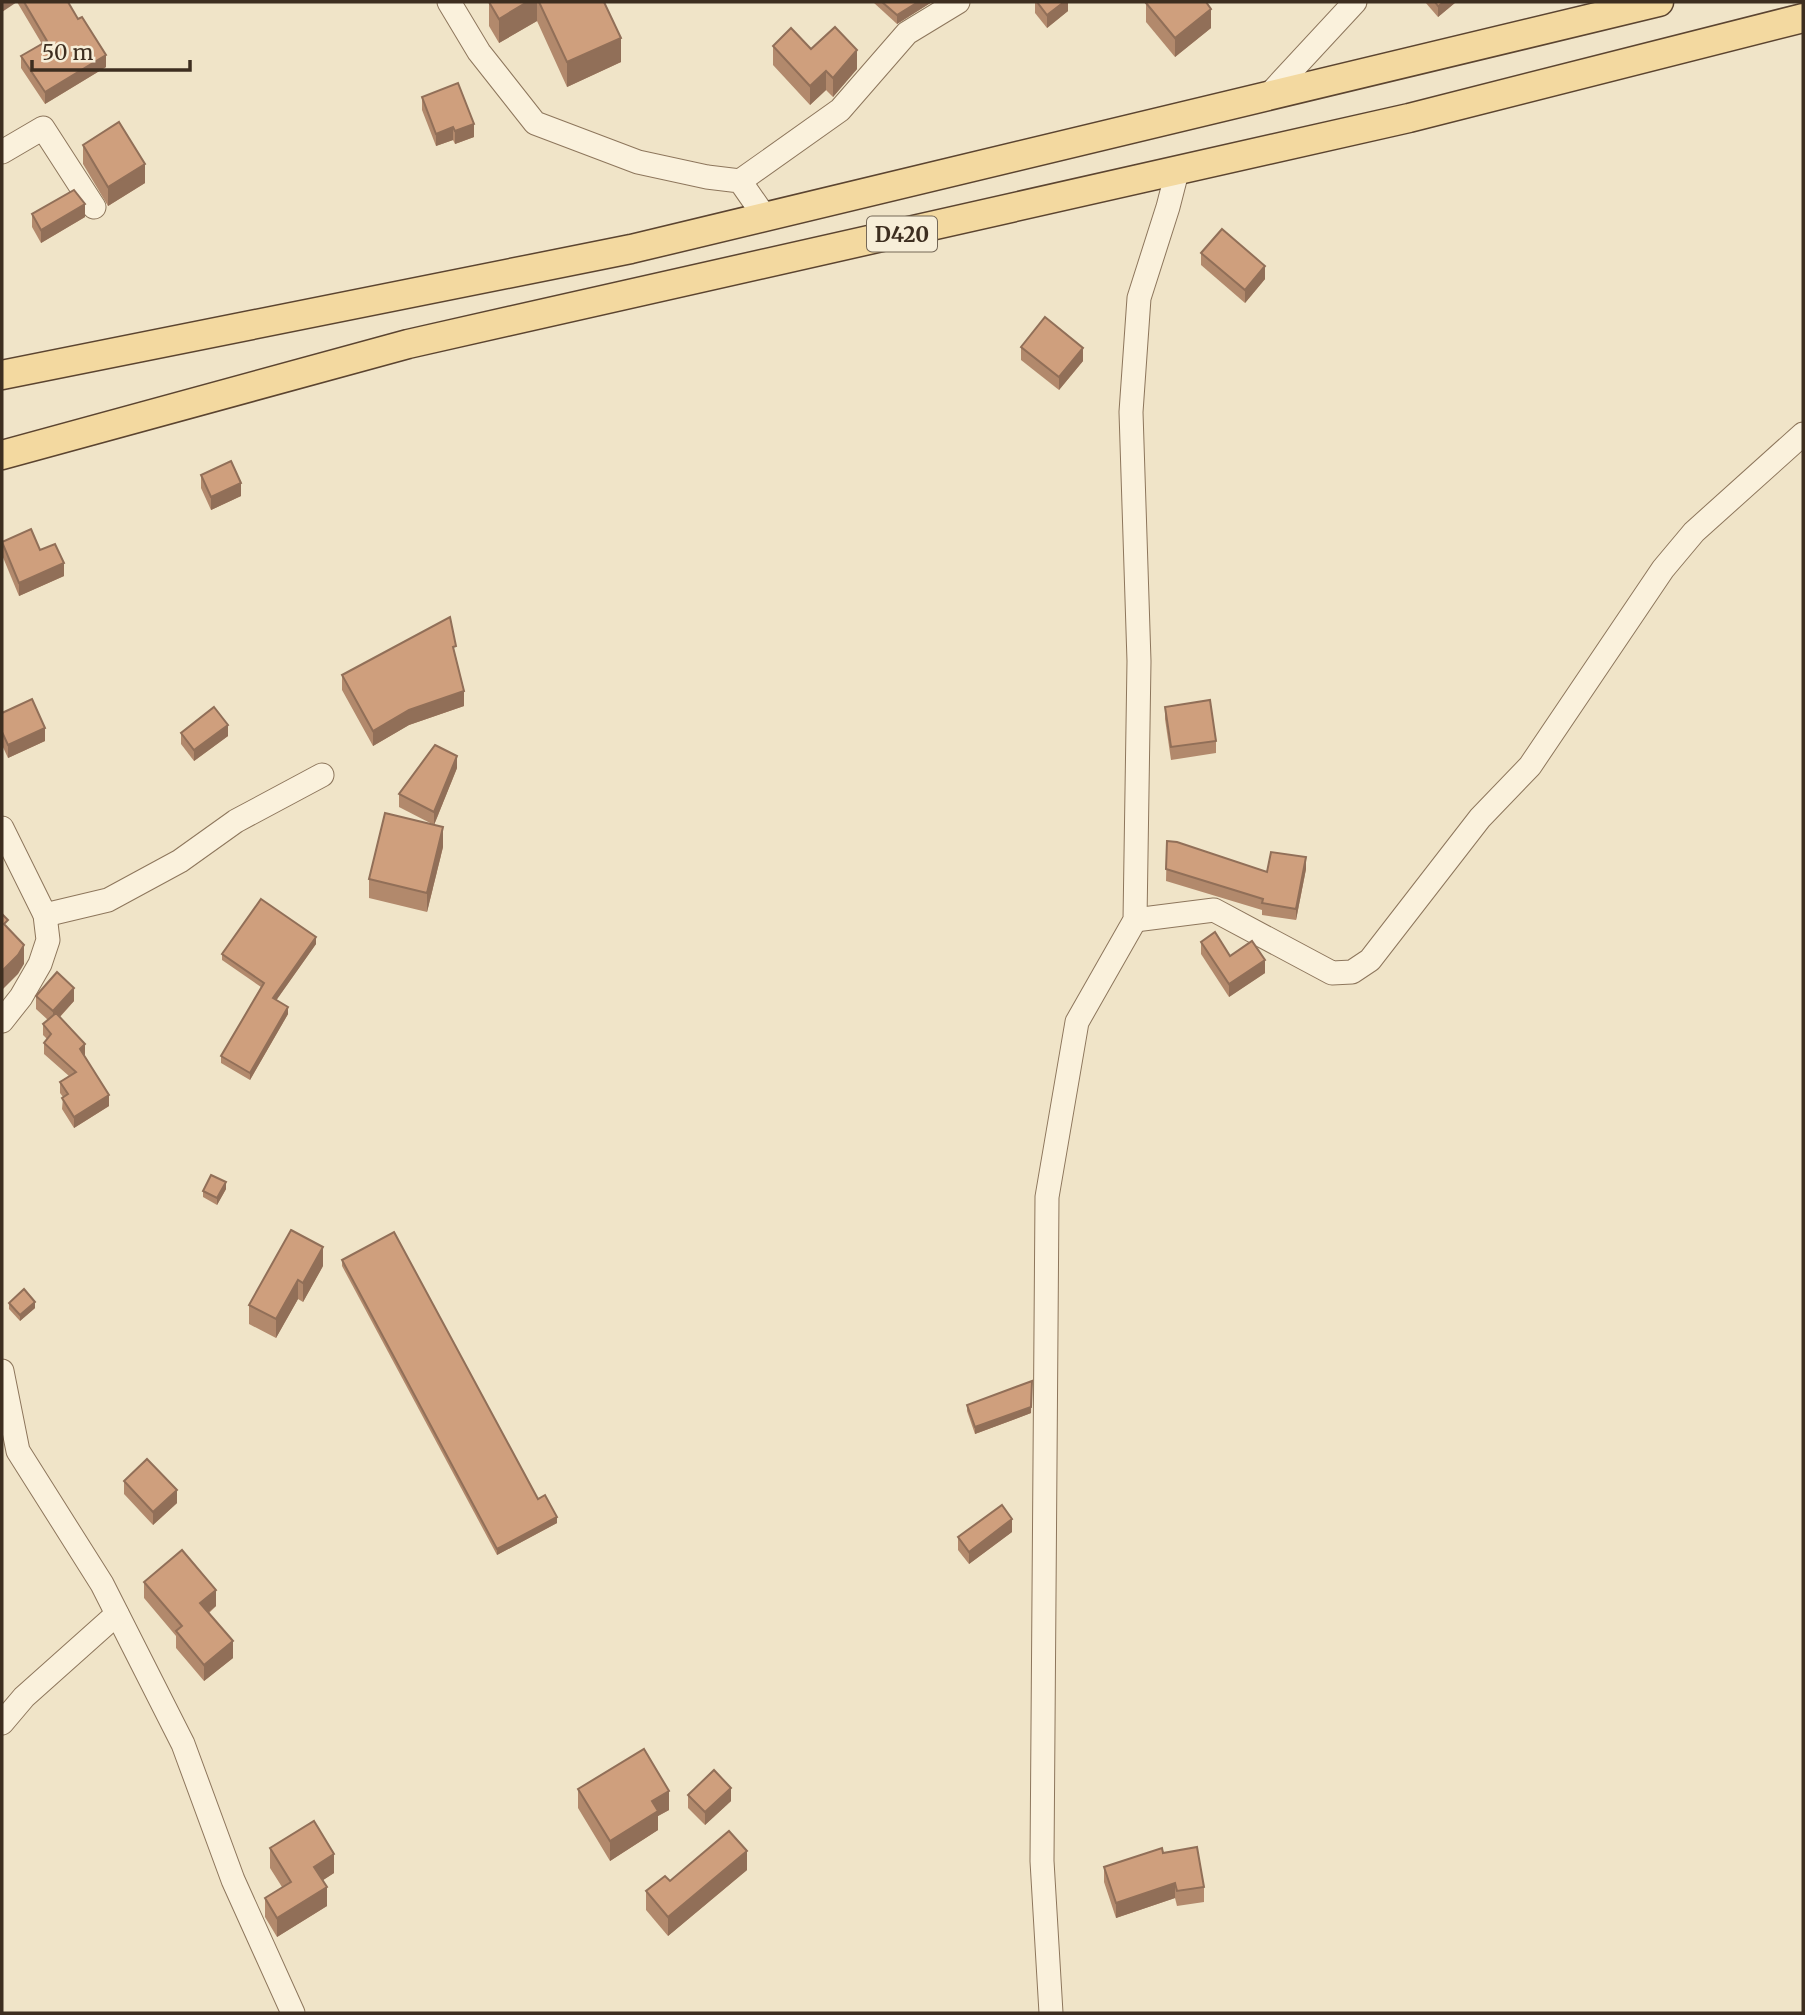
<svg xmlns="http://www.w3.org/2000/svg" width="1805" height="2015" font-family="Merriweather,serif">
<rect width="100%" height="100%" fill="#f0e4c8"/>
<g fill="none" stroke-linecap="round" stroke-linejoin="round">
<!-- minor casing -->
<g stroke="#8d765c" stroke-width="25">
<g id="minor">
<path d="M 449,2 L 479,52 L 535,123 L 638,162 L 707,177 L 740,181 L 765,217"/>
<path d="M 1267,97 L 1355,2"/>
<path d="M 2,152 L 43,128 L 94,207"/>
<path d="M 740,181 L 840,110 L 907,33 L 958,2"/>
<path d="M 2,828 L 45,915 L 48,940 L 40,964 L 21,997 L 2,1021"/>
<path d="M 45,915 L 108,900 L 180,861 L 236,821 L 322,775"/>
<path d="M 1135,920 L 1214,910 L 1332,973 L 1352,972 L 1370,960 L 1480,818 L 1530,766 L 1663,569 L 1694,532 L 1803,434"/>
<path d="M 2,1371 L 18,1451 L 102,1584 L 183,1744 L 233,1880 L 293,2013"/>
<path d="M 2,1723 L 24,1697 L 117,1614"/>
<path d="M 1051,2013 L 1042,1861 L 1047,1197 L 1077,1022 L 1135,920 L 1139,661 L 1131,412 L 1139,298 L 1168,207 L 1177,172"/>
</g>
</g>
<!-- major casing -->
<g stroke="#5b4430" stroke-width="31">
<g id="major">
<path d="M 2,375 L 631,249 L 1659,2"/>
<path d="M 2,455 L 408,344 L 1409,118 L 1803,18"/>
</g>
</g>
<!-- minor -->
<use href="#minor" stroke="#faf1dc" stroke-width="23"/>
<!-- major -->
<use href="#major" stroke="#f3d9a0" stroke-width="28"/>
</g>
<!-- wall -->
<g fill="#b2896c">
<path d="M 2,2 L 68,2 L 106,67 L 45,104 L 21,68 L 21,56 L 42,44 L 17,2 Z"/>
<path d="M 489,2 L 604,2 L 621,62 L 567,87 L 537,21 L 499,43 L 489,26 Z"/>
<path d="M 873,2 L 932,2 L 897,24 Z"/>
<path d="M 1035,2 L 1068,2 L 1068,11 L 1047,28 L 1035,13 Z"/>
<path d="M 1425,2 L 1456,2 L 1438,17 Z"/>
<path d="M 1146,3 L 1211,28 L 1175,57 L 1146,22 Z"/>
<path d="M 773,46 L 811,49 L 857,69 L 833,97 L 826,90 L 810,105 L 773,65 Z"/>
<path d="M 422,97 L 474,137 L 455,144 L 453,140 L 436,146 L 422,110 Z"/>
<path d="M 83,145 L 145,183 L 108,206 L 83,164 Z"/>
<path d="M 32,214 L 85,217 L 41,243 L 32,227 Z"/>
<path d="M 1201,253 L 1265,279 L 1245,303 L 1201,265 Z"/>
<path d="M 1021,347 L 1083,361 L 1059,390 L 1021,360 Z"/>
<path d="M 201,475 L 241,496 L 211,510 L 201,488 Z"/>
<path d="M 2,542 L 64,576 L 19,596 L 2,555 Z"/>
<path d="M 456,657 L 464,706 L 409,725 L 373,746 L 342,690 L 342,675 Z"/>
<path d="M 1165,707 L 1216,741 L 1216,753 L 1171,760 L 1165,719 Z"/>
<path d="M 2,713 L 45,741 L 8,758 L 2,745 Z"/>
<path d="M 181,733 L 228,736 L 194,761 L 181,744 Z"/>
<path d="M 457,768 L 434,825 L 399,807 L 399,794 Z"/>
<path d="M 1167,841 L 1267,872 L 1306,869 L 1296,920 L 1262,915 L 1262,910 L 1166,881 Z"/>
<path d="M 443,847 L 427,912 L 369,898 L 369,879 Z"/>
<path d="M 1201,942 L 1230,956 L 1265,973 L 1229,997 L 1201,954 Z"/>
<path d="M 316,944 L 276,1000 L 288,1014 L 250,1080 L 221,1063 L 221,1056 L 261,987 L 222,960 L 222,954 Z"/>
<path d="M 36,996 L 74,1001 L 60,1017 L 85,1055 L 84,1056 L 109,1106 L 74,1128 L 62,1109 L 63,1097 L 60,1093 L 60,1082 L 69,1076 L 44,1054 L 44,1043 L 47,1039 L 43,1035 L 43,1024 L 48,1020 L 36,1009 Z"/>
<path d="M 226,1189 L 217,1205 L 203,1197 L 203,1191 Z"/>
<path d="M 342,1260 L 538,1499 L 557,1523 L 497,1555 L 342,1266 Z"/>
<path d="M 323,1266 L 303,1302 L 298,1299 L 276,1338 L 249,1324 L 249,1305 Z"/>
<path d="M 9,1303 L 35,1308 L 20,1321 L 9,1309 Z"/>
<path d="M 1032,1381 L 1031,1413 L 975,1434 L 967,1411 L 967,1405 Z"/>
<path d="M 124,1481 L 177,1503 L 153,1525 L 124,1494 Z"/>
<path d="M 1012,1532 L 969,1564 L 958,1550 L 958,1537 Z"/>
<path d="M 144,1582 L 216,1606 L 209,1613 L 233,1658 L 204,1681 L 176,1648 L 176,1636 L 144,1598 Z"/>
<path d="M 578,1789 L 669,1810 L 658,1816 L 658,1830 L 610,1861 L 578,1808 Z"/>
<path d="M 688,1795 L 731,1801 L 705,1825 L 688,1808 Z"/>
<path d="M 270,1848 L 334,1873 L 323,1880 L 327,1906 L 277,1937 L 265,1917 L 265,1898 L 282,1887 L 270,1868 Z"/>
<path d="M 1163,1853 L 1204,1887 L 1204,1902 L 1177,1906 L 1175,1898 L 1116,1918 L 1104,1882 L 1104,1867 Z"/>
<path d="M 747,1870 L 668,1936 L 646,1910 L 646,1891 L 670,1881 Z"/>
</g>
<!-- shaded-wall -->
<g fill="#916f58">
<path d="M 2,2 L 17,2 L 2,12 Z"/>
<path d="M 527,2 L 537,2 L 537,21 L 499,43 L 499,19 Z"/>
<path d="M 918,2 L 932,2 L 897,24 L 897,15 Z"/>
<path d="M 1064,2 L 1068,2 L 1068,11 L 1047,28 L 1047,15 Z"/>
<path d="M 1444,2 L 1456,2 L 1438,17 L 1438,6 Z"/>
<path d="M 1211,9 L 1211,28 L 1175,57 L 1175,38 Z"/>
<path d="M 621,38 L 621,62 L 567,87 L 567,62 Z"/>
<path d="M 857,50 L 857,69 L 833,97 L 833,78 Z"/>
<path d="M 106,55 L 106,67 L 45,104 L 45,92 Z"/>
<path d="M 826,71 L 826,90 L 810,105 L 810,86 Z"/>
<path d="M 474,124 L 474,137 L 455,144 L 455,131 Z"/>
<path d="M 453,127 L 453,140 L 436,146 L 436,134 Z"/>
<path d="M 145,164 L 145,183 L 108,206 L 108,187 Z"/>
<path d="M 85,204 L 85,217 L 41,243 L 41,230 Z"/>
<path d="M 1265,266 L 1265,279 L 1245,303 L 1245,290 Z"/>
<path d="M 1083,348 L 1083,361 L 1059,390 L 1059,377 Z"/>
<path d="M 241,483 L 241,496 L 211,510 L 211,497 Z"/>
<path d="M 64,563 L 64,576 L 19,596 L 19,583 Z"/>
<path d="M 464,691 L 464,706 L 409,725 L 373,746 L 373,731 L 409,710 Z"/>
<path d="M 228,725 L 228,736 L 194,761 L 194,750 Z"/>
<path d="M 45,728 L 45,741 L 8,758 L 8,745 Z"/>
<path d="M 457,756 L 457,768 L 434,825 L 434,812 Z"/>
<path d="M 443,827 L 443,847 L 427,912 L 427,893 Z"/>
<path d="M 1306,857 L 1306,869 L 1296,920 L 1296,909 Z"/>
<path d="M 316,937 L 316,944 L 273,1005 L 273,998 Z"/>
<path d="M 24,945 L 24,964 L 18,974 L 2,990 L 2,971 Z"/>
<path d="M 1265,960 L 1265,973 L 1229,997 L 1229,984 Z"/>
<path d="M 74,988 L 74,1001 L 53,1024 L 53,1011 Z"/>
<path d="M 288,1007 L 288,1014 L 250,1080 L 250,1073 Z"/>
<path d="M 85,1044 L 85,1055 L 80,1060 L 80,1049 Z"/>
<path d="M 109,1095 L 109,1106 L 74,1128 L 74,1117 Z"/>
<path d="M 226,1182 L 226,1189 L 217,1205 L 217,1198 Z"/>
<path d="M 323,1247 L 323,1266 L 303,1302 L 303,1283 Z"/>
<path d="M 298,1280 L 298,1299 L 276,1338 L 276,1319 Z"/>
<path d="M 35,1302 L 35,1308 L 20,1321 L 20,1315 Z"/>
<path d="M 1031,1407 L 1031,1413 L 975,1434 L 975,1427 Z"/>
<path d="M 177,1490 L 177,1503 L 153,1525 L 153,1512 Z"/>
<path d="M 557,1517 L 557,1523 L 497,1555 L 497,1549 Z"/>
<path d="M 1012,1519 L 1012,1532 L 969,1564 L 969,1552 Z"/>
<path d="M 216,1590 L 216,1606 L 200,1619 L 200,1603 Z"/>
<path d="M 233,1641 L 233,1658 L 204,1681 L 204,1665 Z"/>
<path d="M 731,1788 L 731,1801 L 705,1825 L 705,1812 Z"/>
<path d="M 669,1791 L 669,1810 L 658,1816 L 658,1830 L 610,1861 L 610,1841 L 652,1801 Z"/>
<path d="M 747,1851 L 747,1870 L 668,1936 L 668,1917 Z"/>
<path d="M 334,1854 L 334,1873 L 314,1886 L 314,1867 Z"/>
<path d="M 1175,1883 L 1175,1898 L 1116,1918 L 1116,1903 Z"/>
<path d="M 327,1887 L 327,1906 L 277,1937 L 277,1918 Z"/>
</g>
<!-- building -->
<g fill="#cf9f7d" stroke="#916f58" stroke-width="2">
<path d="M 24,2 L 68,2 L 78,19 L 82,17 L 106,55 L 45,92 L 21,56 L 47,41 Z"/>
<path d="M 489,2 L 527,2 L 499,19 Z"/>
<path d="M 539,2 L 604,2 L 621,38 L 567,62 Z"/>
<path d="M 882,2 L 918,2 L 897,15 Z"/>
<path d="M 1037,2 L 1064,2 L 1047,15 Z"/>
<path d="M 1147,2 L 1206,2 L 1211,9 L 1175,38 L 1146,3 Z"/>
<path d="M 1435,2 L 1444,2 L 1438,6 Z"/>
<path d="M 835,27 L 857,50 L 833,78 L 826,71 L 810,86 L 773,46 L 791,28 L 811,49 Z"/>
<path d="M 458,83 L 474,124 L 455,131 L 453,127 L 436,134 L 422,97 Z"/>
<path d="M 119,122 L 145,164 L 108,187 L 83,145 Z"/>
<path d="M 74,190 L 85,204 L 41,230 L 32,214 Z"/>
<path d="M 1222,229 L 1265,266 L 1245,290 L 1201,253 Z"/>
<path d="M 1045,317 L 1083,348 L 1059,377 L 1021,347 Z"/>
<path d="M 231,461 L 241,483 L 211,497 L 201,475 Z"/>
<path d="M 31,529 L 40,550 L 55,544 L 64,563 L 19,583 L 2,542 Z"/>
<path d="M 450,617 L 456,646 L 453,647 L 464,691 L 409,710 L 373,731 L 342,675 Z"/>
<path d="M 32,699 L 45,728 L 8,745 L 2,732 L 2,713 Z"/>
<path d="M 1210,700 L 1216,741 L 1171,747 L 1165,707 Z"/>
<path d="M 214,707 L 228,725 L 194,750 L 181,733 Z"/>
<path d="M 435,745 L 457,756 L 434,812 L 399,794 Z"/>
<path d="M 385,813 L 443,827 L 427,893 L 369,879 Z"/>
<path d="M 1167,841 L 1177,842 L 1267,872 L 1271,852 L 1306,857 L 1296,909 L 1262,903 L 1263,899 L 1166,869 Z"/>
<path d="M 261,899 L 316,937 L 273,998 L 288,1007 L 250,1073 L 221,1056 L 264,983 L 222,954 Z"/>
<path d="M 2,914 L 8,920 L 4,924 L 24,945 L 18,955 L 2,971 Z"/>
<path d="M 1215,932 L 1230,956 L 1252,941 L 1265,960 L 1229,984 L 1201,942 Z"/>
<path d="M 57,972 L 74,988 L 53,1011 L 36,996 Z"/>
<path d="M 56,1013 L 85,1044 L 80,1049 L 109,1095 L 74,1117 L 62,1098 L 68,1094 L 60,1082 L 76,1072 L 44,1043 L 51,1034 L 43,1024 Z"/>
<path d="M 211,1175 L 226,1182 L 217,1198 L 203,1191 Z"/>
<path d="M 291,1230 L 323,1247 L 303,1283 L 298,1280 L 276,1319 L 249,1305 Z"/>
<path d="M 394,1232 L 538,1499 L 545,1495 L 557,1517 L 497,1549 L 342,1260 Z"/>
<path d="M 24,1289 L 35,1302 L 20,1315 L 9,1303 Z"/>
<path d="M 1032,1381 L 1031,1407 L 975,1427 L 967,1405 Z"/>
<path d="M 147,1459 L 177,1490 L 153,1512 L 124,1481 Z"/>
<path d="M 1002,1505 L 1012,1519 L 969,1552 L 958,1537 Z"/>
<path d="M 182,1550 L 216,1590 L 200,1603 L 233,1641 L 204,1665 L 176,1631 L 182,1626 L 144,1582 Z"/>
<path d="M 644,1749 L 669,1791 L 652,1801 L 658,1811 L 610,1841 L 578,1789 Z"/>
<path d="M 714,1770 L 731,1788 L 705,1812 L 688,1795 Z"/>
<path d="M 314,1821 L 334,1854 L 314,1867 L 327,1887 L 277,1918 L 265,1898 L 291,1882 L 270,1848 Z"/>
<path d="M 729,1831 L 747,1851 L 668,1917 L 646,1891 L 665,1876 L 670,1881 Z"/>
<path d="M 1197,1847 L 1204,1887 L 1177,1891 L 1175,1883 L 1116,1903 L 1104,1867 L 1162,1848 L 1163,1853 Z"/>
</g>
<g text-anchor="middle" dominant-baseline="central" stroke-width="7" stroke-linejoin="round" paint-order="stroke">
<!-- shield labels -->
<rect fill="#f7eed8" stroke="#756857" stroke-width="2" x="867" y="216.5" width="70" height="35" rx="5"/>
<g font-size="21" font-weight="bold" fill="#3d2e20">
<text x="902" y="234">D420</text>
</g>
</g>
<!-- border -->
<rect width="1805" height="2015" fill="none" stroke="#3d2e20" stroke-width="7"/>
<!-- scale -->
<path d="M32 60v10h158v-10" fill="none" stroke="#3d2e20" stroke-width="3.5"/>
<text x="42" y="60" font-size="21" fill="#3d2e20" stroke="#f7eed8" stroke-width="5" paint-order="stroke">50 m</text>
</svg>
